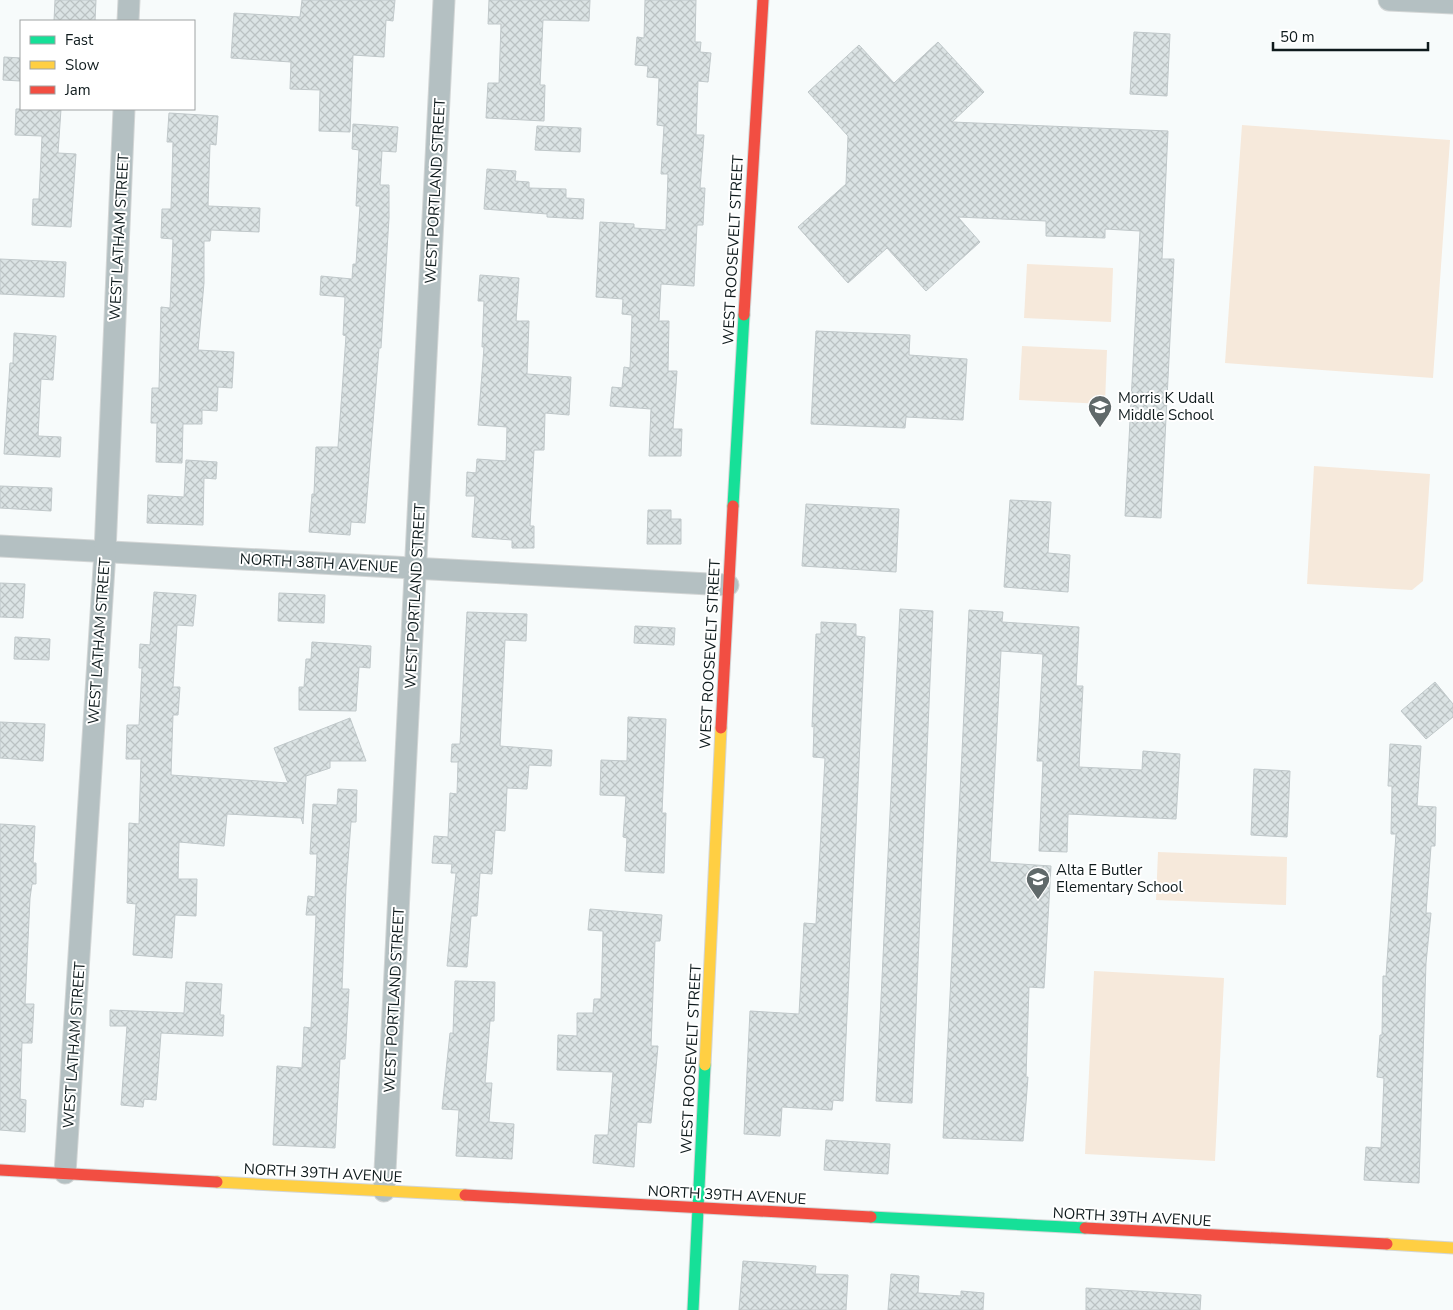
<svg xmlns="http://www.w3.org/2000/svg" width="1453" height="1310" font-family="'Nunito Sans',sans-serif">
<defs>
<pattern id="building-cross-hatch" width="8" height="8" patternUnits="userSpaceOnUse" patternTransform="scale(1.25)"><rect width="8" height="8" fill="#dbe3e4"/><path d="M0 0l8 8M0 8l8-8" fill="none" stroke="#bbc2c3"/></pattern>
</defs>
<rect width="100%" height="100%" fill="#f7fbfb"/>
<!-- garden -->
<g fill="#f6e9db">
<path d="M 1242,125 L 1450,140 L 1433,378 L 1225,363 Z"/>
<path d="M 1027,264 L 1113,268 L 1111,322 L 1024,318 Z"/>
<path d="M 1022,346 L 1107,350 L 1105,404 L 1019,400 Z"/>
<path d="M 1314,466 L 1430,474 L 1423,581 L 1412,590 L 1307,584 Z"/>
<path d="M 1158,852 L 1287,857 L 1286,905 L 1156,900 Z"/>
<path d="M 1094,971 L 1224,978 L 1215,1161 L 1085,1154 Z"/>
</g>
<!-- building -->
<g fill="url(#building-cross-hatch)" stroke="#c0c8ca">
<path d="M 55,0 L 96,0 L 95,21 L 54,21 Z"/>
<path d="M 302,0 L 395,0 L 393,21 L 386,20 L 384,57 L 353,55 L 350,132 L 319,131 L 320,90 L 290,89 L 291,62 L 231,58 L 234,13 L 300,17 Z"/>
<path d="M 489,0 L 590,0 L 589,21 L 543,20 L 540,85 L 545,85 L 544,121 L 486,118 L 488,83 L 499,83 L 501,24 L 488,24 Z"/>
<path d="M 645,0 L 696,0 L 695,42 L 701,42 L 700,52 L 711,53 L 708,82 L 698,81 L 696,135 L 704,135 L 700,188 L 705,188 L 703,225 L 697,225 L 694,286 L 661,284 L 659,321 L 669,321 L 668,371 L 677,371 L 673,429 L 682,429 L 681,456 L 649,456 L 651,409 L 610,406 L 612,387 L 622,388 L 624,367 L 630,368 L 632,315 L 622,314 L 623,299 L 596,297 L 600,222 L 634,224 L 634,228 L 666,230 L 668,174 L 661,174 L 664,126 L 657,125 L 659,78 L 647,77 L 648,66 L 635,65 L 637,37 L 644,38 Z"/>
<path d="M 1134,32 L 1170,34 L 1167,96 L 1130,94 Z"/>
<path d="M 938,42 L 984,92 L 952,122 L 1168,131 L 1162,259 L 1174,259 L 1161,518 L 1125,516 L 1140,231 L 1105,229 L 1105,238 L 1046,236 L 1046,221 L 958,217 L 980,242 L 926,291 L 887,248 L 848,283 L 798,227 L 846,184 L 848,136 L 808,92 L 859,45 L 894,83 Z"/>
<path d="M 4,57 L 21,58 L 20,81 L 3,80 Z"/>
<path d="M 16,109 L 61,109 L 58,153 L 76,154 L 71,227 L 32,225 L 33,199 L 39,199 L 42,136 L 15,135 Z"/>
<path d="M 169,113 L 218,116 L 216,145 L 210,144 L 208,206 L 260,208 L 259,232 L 211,230 L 210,241 L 204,241 L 204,283 L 198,350 L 234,352 L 232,388 L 218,387 L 217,411 L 202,410 L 202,424 L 183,424 L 182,463 L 156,462 L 157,423 L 151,423 L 152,388 L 159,388 L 161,307 L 170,308 L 173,239 L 161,238 L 162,209 L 171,209 L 173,142 L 167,142 Z"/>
<path d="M 353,124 L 398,127 L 396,152 L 382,151 L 380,185 L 389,185 L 389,218 L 381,348 L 379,348 L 365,523 L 351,522 L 350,535 L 309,532 L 312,494 L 314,494 L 316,447 L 338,447 L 346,336 L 343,335 L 345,297 L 320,295 L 321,276 L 352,279 L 353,264 L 356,264 L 360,206 L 356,206 L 359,150 L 352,149 Z"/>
<path d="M 537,126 L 581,128 L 580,152 L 535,150 Z"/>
<path d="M 487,169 L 516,171 L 515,181 L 529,182 L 529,188 L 566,189 L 566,198 L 584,199 L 583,219 L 547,217 L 547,214 L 484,209 Z"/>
<path d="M 0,259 L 66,262 L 64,297 L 0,294 Z"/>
<path d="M 480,275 L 519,278 L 516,321 L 529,321 L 527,374 L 571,377 L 569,415 L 545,413 L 544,450 L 534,450 L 530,526 L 534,526 L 534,548 L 512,548 L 512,540 L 472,537 L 475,496 L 466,496 L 467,472 L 476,473 L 477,459 L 506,461 L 507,427 L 478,425 L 484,347 L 482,347 L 484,301 L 478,301 Z"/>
<path d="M 816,331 L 910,335 L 909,355 L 967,359 L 963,420 L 906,417 L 905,428 L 811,424 Z"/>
<path d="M 14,333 L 56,336 L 53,380 L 41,379 L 38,436 L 61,437 L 60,457 L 4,454 L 10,363 L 13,363 Z"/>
<path d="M 186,460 L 217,462 L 216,479 L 204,478 L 203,525 L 147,523 L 148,495 L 184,497 Z"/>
<path d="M 0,486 L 52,488 L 51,511 L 0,508 Z"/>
<path d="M 1010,500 L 1051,502 L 1048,553 L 1070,555 L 1068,592 L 1004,587 Z"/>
<path d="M 806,504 L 899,509 L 896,572 L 802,566 Z"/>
<path d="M 648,510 L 671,510 L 671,519 L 681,519 L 681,544 L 647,544 Z"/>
<path d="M 0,583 L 25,584 L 23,618 L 0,617 Z"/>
<path d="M 154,592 L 196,595 L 193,626 L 177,625 L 173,687 L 180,687 L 178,715 L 173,715 L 171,775 L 288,783 L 274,748 L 350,718 L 366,761 L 330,761 L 330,768 L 306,776 L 303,824 L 301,818 L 227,814 L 224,846 L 179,842 L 178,879 L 197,879 L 196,916 L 175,915 L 172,958 L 133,955 L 136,904 L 127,903 L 129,823 L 139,824 L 141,759 L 126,759 L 127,725 L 139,725 L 142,668 L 139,668 L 140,644 L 150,645 Z"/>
<path d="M 279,593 L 325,595 L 324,623 L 278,621 Z"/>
<path d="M 900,609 L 933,611 L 912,1103 L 876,1101 Z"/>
<path d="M 969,610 L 1003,612 L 1002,622 L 1079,627 L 1076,686 L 1083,686 L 1079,767 L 1142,770 L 1143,751 L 1180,754 L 1176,819 L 1068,814 L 1067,852 L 1039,851 L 1043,761 L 1037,761 L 1043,654 L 1001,651 L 990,862 L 1051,866 L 1044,988 L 1029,987 L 1026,1077 L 1028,1077 L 1023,1141 L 943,1138 Z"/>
<path d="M 467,612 L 527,614 L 526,641 L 505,640 L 500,746 L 552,750 L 551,766 L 529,765 L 527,789 L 507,788 L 505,831 L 495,830 L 492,874 L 480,873 L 477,916 L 471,916 L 467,967 L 447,966 L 456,873 L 451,873 L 452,864 L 432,863 L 434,836 L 448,837 L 450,793 L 457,794 L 458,762 L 451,762 L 452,744 L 460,744 Z"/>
<path d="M 821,622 L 856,624 L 856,636 L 865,637 L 843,1101 L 833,1100 L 832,1110 L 782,1107 L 780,1136 L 744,1134 L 750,1011 L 799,1014 L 804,923 L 816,924 L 825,758 L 813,757 L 814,726 L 812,727 L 816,634 L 821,634 Z"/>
<path d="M 635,626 L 675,628 L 674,645 L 634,643 Z"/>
<path d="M 15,637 L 50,639 L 49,660 L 14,659 Z"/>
<path d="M 312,642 L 371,646 L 370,668 L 359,667 L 356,711 L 299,710 L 299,687 L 304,687 L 306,659 L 311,659 Z"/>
<path d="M 1435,682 L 1453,704 L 1453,717 L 1426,739 L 1401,711 Z"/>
<path d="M 628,717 L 666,719 L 662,813 L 666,813 L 664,873 L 625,871 L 627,838 L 623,837 L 626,796 L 600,795 L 601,760 L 627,761 Z"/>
<path d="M 0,722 L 45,724 L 43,761 L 0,758 Z"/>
<path d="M 1390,744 L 1421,746 L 1417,806 L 1436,807 L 1435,846 L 1431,846 L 1426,913 L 1431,913 L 1426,963 L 1419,1183 L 1364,1180 L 1366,1147 L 1381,1148 L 1384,1078 L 1377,1077 L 1380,1035 L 1382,1035 L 1383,976 L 1386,976 L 1396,834 L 1391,834 L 1392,786 L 1388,786 Z"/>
<path d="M 1254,769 L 1290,771 L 1287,837 L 1251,835 Z"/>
<path d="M 338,789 L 357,790 L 356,822 L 351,822 L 346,887 L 342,989 L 349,989 L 345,1059 L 340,1059 L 335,1148 L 273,1145 L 277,1066 L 302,1068 L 304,1027 L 311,1028 L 316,915 L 306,915 L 308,896 L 315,897 L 317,854 L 310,854 L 313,804 L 337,805 Z"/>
<path d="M 0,824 L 35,826 L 33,863 L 36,863 L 36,884 L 32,884 L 30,898 L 25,1004 L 34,1004 L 32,1043 L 22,1043 L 20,1099 L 26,1100 L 25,1132 L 0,1130 Z"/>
<path d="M 590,909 L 662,915 L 660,941 L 655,941 L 651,1046 L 658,1046 L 651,1123 L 637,1122 L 634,1167 L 593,1163 L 595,1135 L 608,1135 L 613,1072 L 557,1070 L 558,1035 L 577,1036 L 577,1013 L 593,1013 L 594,999 L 601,999 L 603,931 L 588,930 Z"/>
<path d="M 455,981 L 495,982 L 494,1021 L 490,1021 L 485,1083 L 492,1083 L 489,1122 L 514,1124 L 512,1159 L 456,1156 L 459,1110 L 442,1109 L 450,1033 L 453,1033 Z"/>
<path d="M 186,982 L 222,984 L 220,1015 L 224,1015 L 223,1036 L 161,1033 L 156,1100 L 144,1099 L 143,1107 L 121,1105 L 127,1026 L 110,1026 L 110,1010 L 184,1013 Z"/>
<path d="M 826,1140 L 890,1144 L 888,1174 L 824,1170 Z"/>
<path d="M 743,1261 L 816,1266 L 815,1274 L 848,1275 L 846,1310 L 739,1310 Z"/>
<path d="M 891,1274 L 919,1276 L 918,1293 L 961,1296 L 961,1291 L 984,1293 L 983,1310 L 888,1310 Z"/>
<path d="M 1086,1288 L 1201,1295 L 1200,1310 L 1086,1310 Z"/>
</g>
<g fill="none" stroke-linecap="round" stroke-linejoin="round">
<!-- street casing -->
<g stroke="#d3d6d6" stroke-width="23">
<g id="street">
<path d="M 1389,0 L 1453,3"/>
<path d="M 128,21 L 129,0"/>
<path d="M 0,546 L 728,585"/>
<path d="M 65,1173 L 105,552 L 124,109"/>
<path d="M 384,1191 L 444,0"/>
</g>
</g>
<!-- fast casing -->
<g stroke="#d3d6d6" stroke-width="13">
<g id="fast">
<path d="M 733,506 L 744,315"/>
<path d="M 871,1217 L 1085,1228"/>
<path d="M 693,1310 L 705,1065"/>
</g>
</g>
<!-- slow casing -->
<g stroke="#d3d6d6" stroke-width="13">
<g id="slow">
<path d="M 705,1065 L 721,728"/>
<path d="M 217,1182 L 465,1195"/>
<path d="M 1387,1244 L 1453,1248"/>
</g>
</g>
<!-- jam casing -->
<g stroke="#d3d6d6" stroke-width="13">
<g id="jam">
<path d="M 744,315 L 763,0"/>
<path d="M 721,728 L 733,506"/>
<path d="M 0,1170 L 217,1182"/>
<path d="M 465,1195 L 871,1217"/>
<path d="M 1085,1228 L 1387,1244"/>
</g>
</g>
<!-- street -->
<use href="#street" stroke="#b4c0c2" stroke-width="21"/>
<!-- fast -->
<use href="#fast" stroke="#16e098" stroke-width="11"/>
<!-- slow -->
<use href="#slow" stroke="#ffcf43" stroke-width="11"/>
<!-- jam -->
<use href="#jam" stroke="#f24e42" stroke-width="11"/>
</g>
<!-- icons -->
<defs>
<g id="school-pin" transform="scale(1.25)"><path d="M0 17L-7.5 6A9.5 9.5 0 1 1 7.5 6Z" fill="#60696a" stroke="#fff"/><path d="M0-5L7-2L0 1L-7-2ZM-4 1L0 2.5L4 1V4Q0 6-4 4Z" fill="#fff"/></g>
</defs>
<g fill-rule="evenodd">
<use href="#school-pin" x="1100" y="407"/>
<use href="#school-pin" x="1038" y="879"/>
</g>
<g text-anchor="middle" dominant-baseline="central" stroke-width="4" stroke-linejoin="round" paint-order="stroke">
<!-- street labels -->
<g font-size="15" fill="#0e1a1c" stroke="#fff">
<text transform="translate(435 191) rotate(-87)">WEST PORTLAND STREET</text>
<text transform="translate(119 237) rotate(-87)">WEST LATHAM STREET</text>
<text transform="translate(733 250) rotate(-87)">WEST ROOSEVELT STREET</text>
<text transform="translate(319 563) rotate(3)">NORTH 38TH AVENUE</text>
<text transform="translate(415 596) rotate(-87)">WEST PORTLAND STREET</text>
<text transform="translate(99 641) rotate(-86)">WEST LATHAM STREET</text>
<text transform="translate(710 654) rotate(-87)">WEST ROOSEVELT STREET</text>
<text transform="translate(394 1000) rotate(-87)">WEST PORTLAND STREET</text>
<text transform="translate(74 1045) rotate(-86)">WEST LATHAM STREET</text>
<text transform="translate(691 1059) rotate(-87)">WEST ROOSEVELT STREET</text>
<text transform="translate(323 1173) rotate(3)">NORTH 39TH AVENUE</text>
<text transform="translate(727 1195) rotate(3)">NORTH 39TH AVENUE</text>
<text transform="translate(1132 1217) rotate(3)">NORTH 39TH AVENUE</text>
</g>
<!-- poi labels -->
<g font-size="15" fill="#0e1a1c" stroke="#fff" text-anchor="start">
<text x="1118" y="398">Morris K Udall<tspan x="1118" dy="17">Middle School</tspan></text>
<text x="1056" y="870">Alta E Butler<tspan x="1056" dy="17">Elementary School</tspan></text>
</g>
</g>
<!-- legend -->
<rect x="20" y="20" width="175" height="90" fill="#ffffff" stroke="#9fa3a4"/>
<rect x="30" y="36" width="25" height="8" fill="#16e098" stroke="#9fa3a4"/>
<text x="65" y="45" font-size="15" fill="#0e1a1c">Fast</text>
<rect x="30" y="61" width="25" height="8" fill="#ffcf43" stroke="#9fa3a4"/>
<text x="65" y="70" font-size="15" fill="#0e1a1c">Slow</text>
<rect x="30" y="86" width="25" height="8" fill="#f24e42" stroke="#9fa3a4"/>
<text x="65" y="95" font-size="15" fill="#0e1a1c">Jam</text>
<!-- scale -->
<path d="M1273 42v8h155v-8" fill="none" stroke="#0e1a1c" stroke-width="2.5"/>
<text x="1280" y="42" font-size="15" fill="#0e1a1c" stroke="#ffffff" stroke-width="4" paint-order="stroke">50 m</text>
</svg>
